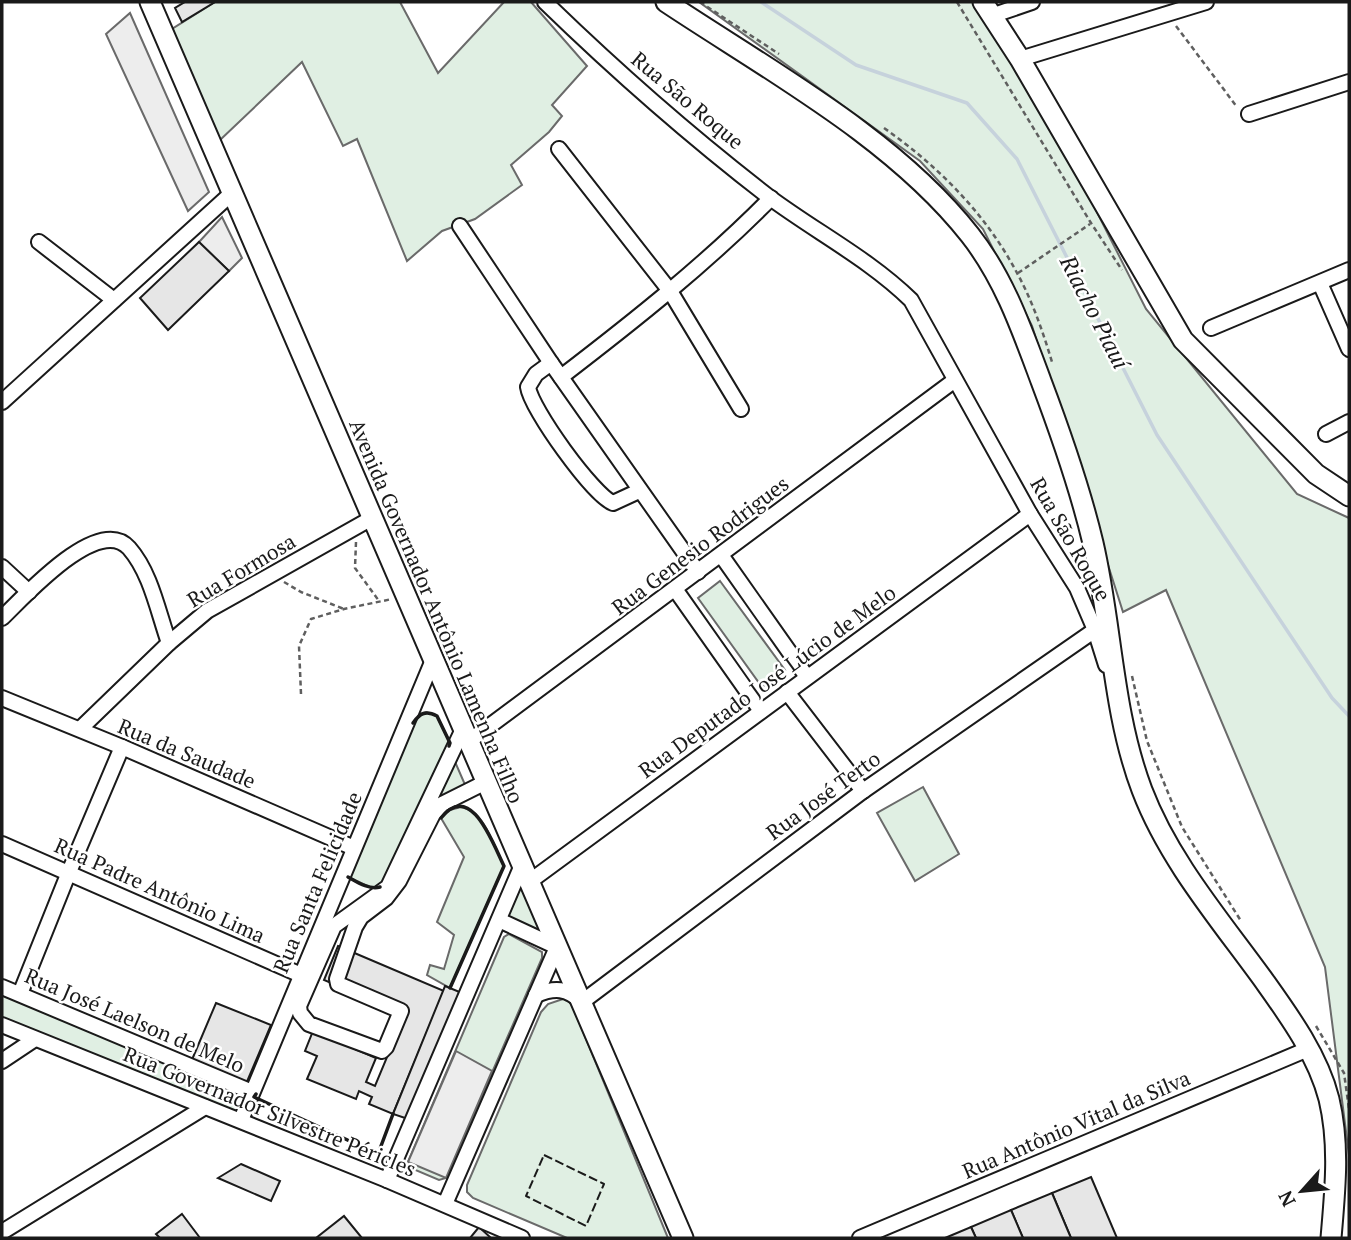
<svg xmlns="http://www.w3.org/2000/svg" width="1351" height="1240" font-family="'PT Serif',serif">
<rect width="100%" height="100%" fill="#fff"/>
<!-- green -->
<g fill="#e0efe3" stroke="#6a6a6a" stroke-width="2">
<path d="M 215,2 L 400,2 L 438,73 L 504,2 L 531,2 L 587,66 L 552,105 L 562,116 L 549,132 L 511,165 L 522,185 L 475,219 L 442,231 L 407,261 L 357,139 L 343,146 L 302,62 L 219,141 L 172,29 Z"/>
<path d="M 699,2 L 987,2 L 1027,74 L 1146,309 L 1297,494 L 1349,518 L 1349,1155 L 1325,967 L 1166,590 L 1123,612 L 1032,326 L 983,229 L 920,161 Z"/>
<path d="M 720,581 L 785,670 L 762,687 L 698,598 Z"/>
<path d="M 426,712 L 437,716 L 450,743 L 384,884 L 374,889 L 348,877 L 414,722 L 420,714 Z"/>
<path d="M 453,764 L 456,764 L 466,787 L 438,798 Z"/>
<path d="M 923,787 L 959,854 L 915,881 L 877,813 Z"/>
<path d="M 461,807 C 485,811 494,847 504,866 L 450,988 L 427,975 L 430,965 L 444,969 L 454,935 L 437,922 L 464,857 L 441,818 L 446,811 Z"/>
<path d="M 522,865 L 557,947 L 499,920 Z"/>
<path d="M 509,934 L 542,952 L 542,958 L 446,1178 L 439,1180 L 413,1169 L 408,1162 L 504,937 Z"/>
<path d="M 2,987 L 252,1092 L 241,1120 L 2,1025 Z"/>
<path d="M 566,998 L 572,1005 L 668,1238 L 567,1238 L 473,1198 L 467,1192 L 467,1185 L 541,1012 L 548,1004 Z"/>
</g>
<!-- parking -->
<g fill="#ededed" stroke="#6a6a6a" stroke-width="2">
<path d="M 130,13 L 209,192 L 188,211 L 106,34 Z"/>
<path d="M 222,217 L 242,258 L 229,271 L 199,242 Z"/>
<path d="M 456,1051 L 492,1071 L 446,1178 L 408,1162 Z"/>
</g>
<g fill="none" stroke-linecap="round" stroke-linejoin="round">
<!-- stream -->
<path stroke="#c6d2dc" stroke-width="3.5" d="M 761,2 L 856,65 L 967,103 L 1017,159 L 1157,435 L 1332,698 L 1349,716"/>
</g>
<!-- building -->
<g fill="#e6e6e6" stroke="#1a1a1a" stroke-width="2">
<path d="M 185,2 L 215,2 L 182,22 L 175,8 Z"/>
<path d="M 199,242 L 229,271 L 168,330 L 140,298 Z"/>
<path d="M 338,946 L 444,991 L 393,1114 L 369,1104 L 372,1097 L 359,1091 L 356,1099 L 307,1079 L 317,1056 L 305,1051 L 313,1031 L 376,1058 L 366,1082 L 375,1086 L 405,1014 L 324,980 Z"/>
<path d="M 445,986 L 462,993 L 408,1119 L 393,1114 Z"/>
<path d="M 216,1003 L 271,1025 L 246,1084 L 191,1062 Z"/>
<path d="M 241,1164 L 280,1181 L 271,1201 L 218,1178 Z"/>
<path d="M 1091,1177 L 1117,1238 L 1071,1238 L 1052,1193 Z"/>
<path d="M 1052,1193 L 1071,1238 L 1023,1238 L 1011,1210 Z"/>
<path d="M 1011,1210 L 1023,1238 L 976,1238 L 971,1227 Z"/>
<path d="M 182,1214 L 200,1238 L 160,1238 L 156,1234 Z"/>
<path d="M 344,1216 L 362,1238 L 316,1238 Z"/>
<path d="M 479,1227 L 491,1238 L 470,1238 Z"/>
<path d="M 971,1227 L 976,1238 L 945,1238 Z"/>
</g>
<g fill="none" stroke-linecap="round" stroke-linejoin="round">
<!-- minor casing -->
<g stroke="#1a1a1a" stroke-width="18">
<g id="minor">
<path d="M 545,2 C 616,71 690,136 769,197 C 816,232 869,259 911,300 L 1030,514 L 1077,588 L 1095,630 L 1106,665"/>
<path d="M 991,16 L 1032,2"/>
<path d="M 1020,59 L 1206,2"/>
<path d="M 1249,114 L 1349,82"/>
<path d="M 559,149 L 670,291 L 741,409"/>
<path d="M 460,226 L 551,363 L 698,572"/>
<path d="M 39,242 L 114,300"/>
<path d="M 1320,283 L 1349,349"/>
<path d="M 1211,328 L 1349,270"/>
<path d="M 551,363 L 536,374 L 528,387 C 531,409 593,495 613,503 L 639,491"/>
<path d="M 561,377 C 634,321 706,264 771,198"/>
<path d="M 2,402 L 232,193"/>
<path d="M 1326,434 L 1349,422"/>
<path d="M 721,555 L 807,677"/>
<path d="M 2,567 L 29,592"/>
<path d="M 675,589 L 761,711"/>
<path d="M 2,618 C 24,597 98,514 129,548 C 151,573 158,612 169,643"/>
<path d="M 787,692 L 863,791"/>
<path d="M 2,698 L 122,747 L 354,848"/>
<path d="M 80,729 L 169,643 L 207,611 L 372,518"/>
<path d="M 463,729 L 388,887 L 334,926 L 299,1006 L 300,1013 L 309,1024 L 382,1051 L 386,1047 L 401,1011 L 338,984 L 337,979 L 355,927 L 361,917 L 386,898 L 399,881 L 433,814 L 442,804 L 486,782"/>
<path d="M 468,742 L 955,380"/>
<path d="M 2,844 L 301,975"/>
<path d="M 529,882 L 1030,514"/>
<path d="M 2,987 L 252,1092"/>
<path d="M 20,994 L 69,872 L 122,747"/>
<path d="M 536,995 C 555,987 567,988 582,1002 L 863,791 L 1095,630"/>
<path d="M 2,1025 L 387,1180 L 522,1238"/>
<path d="M 2,1061 L 35,1039"/>
<path d="M 241,1120 L 433,660"/>
<path d="M 387,1180 L 522,865"/>
<path d="M 445,1204 L 557,947 L 499,920"/>
<path d="M 2,1232 L 205,1107"/>
<path d="M 860,1238 L 1308,1049"/>
</g>
</g>
<!-- major casing -->
<g stroke="#1a1a1a" stroke-width="23">
<g id="major">
<path d="M 150,2 L 683,1238"/>
<path d="M 666,2 C 768,70 894,138 970,235 C 1004,278 1022,330 1041,381 C 1061,434 1080,488 1093,543 C 1112,624 1112,711 1142,790 C 1169,861 1221,921 1265,982 C 1290,1017 1318,1056 1329,1099 C 1340,1145 1335,1191 1331,1238"/>
<path d="M 983,2 L 1020,59 L 1183,340 L 1316,474 L 1349,496"/>
</g>
</g>
<!-- path -->
<g stroke="#5f5f5f" stroke-width="2.5" stroke-dasharray="5 3.5" stroke-linecap="butt">
<path d="M 700,2 L 779,54"/>
<path d="M 957,2 L 1091,223 L 1122,270"/>
<path d="M 1176,26 L 1237,107"/>
<path d="M 884,128 C 938,166 986,214 1017,273 C 1032,300 1043,332 1052,362"/>
<path d="M 1018,273 L 1090,224"/>
<path d="M 356,542 L 355,568 L 379,601"/>
<path d="M 284,582 L 301,592 L 344,609"/>
<path d="M 1132,676 L 1147,741 L 1182,827 L 1241,921"/>
<path d="M 301,694 L 299,646 L 311,619 L 344,609 L 392,599"/>
<path d="M 1316,1026 L 1344,1073 L 1349,1109"/>
</g>
<!-- minor -->
<use href="#minor" stroke="#fff" stroke-width="14"/>
<!-- major -->
<use href="#major" stroke="#fff" stroke-width="19"/>
<!-- fence -->
<path stroke="#1a1a1a" stroke-width="2" stroke-dasharray="9 3.5" stroke-linecap="butt" d="M 544,1155 L 604,1184 L 586,1226 L 526,1196 Z"/>
<!-- wall -->
<g stroke="#1a1a1a" stroke-width="3.5">
<path d="M 413,723 C 420,713 426,710 437,716 L 450,743 L 449,746"/>
<path d="M 441,818 C 471,780 493,844 504,866 L 450,988"/>
<path d="M 348,877 C 357,882 369,890 380,887"/>
<path d="M 256,1094 L 254,1097 L 378,1154 L 393,1114"/>
</g>
</g>
<g text-anchor="middle" dominant-baseline="central" stroke-width="5" stroke-linejoin="round" paint-order="stroke">
<!-- street labels -->
<g font-size="21" fill="#1a1a1a" stroke="#fff">
<text transform="translate(688 100) rotate(40)">Rua São Roque</text>
<text transform="translate(1071 539) rotate(60)">Rua São Roque</text>
<text transform="translate(700 545) rotate(-37)">Rua Genesio Rodrigues</text>
<text transform="translate(241 570) rotate(-31)">Rua Formosa</text>
<text transform="translate(437 611) rotate(67)">Avenida Governador Antônio Lamenha Filho</text>
<text transform="translate(767 681) rotate(-36)">Rua Deputado José Lúcio de Melo</text>
<text transform="translate(187 753) rotate(23)">Rua da Saudade</text>
<text transform="translate(823 795) rotate(-36)">Rua José Terto</text>
<text transform="translate(317 882) rotate(-67)">Rua Santa Felicidade</text>
<text transform="translate(160 890) rotate(24)">Rua Padre Antônio Lima</text>
<text transform="translate(135 1020) rotate(23)">Rua José Laelson de Melo</text>
<text transform="translate(270 1111) rotate(22)">Rua Governador Silvestre Péricles</text>
<text transform="translate(1076 1124) rotate(-23)">Rua Antônio Vital da Silva</text>
</g>
<!-- water labels -->
<g font-size="23" font-style="italic" fill="#1a1a1a" stroke="#fff">
<text transform="translate(1095 312) rotate(63)">Riacho Piauí</text>
</g>
</g>
<!-- border -->
<rect width="1351" height="1240" fill="none" stroke="#1a1a1a" stroke-width="7"/>
<!-- north arrow -->
<g transform="translate(1302 1191) rotate(243)" stroke="#ffffff" stroke-width="5" paint-order="stroke">
<path d="M0-5L12 26L0 18L-12 26Z" fill="#1a1a1a"/>
<text y="-10" font-size="19" font-weight="bold" text-anchor="middle" fill="#1a1a1a">N</text>
</g>
</svg>
